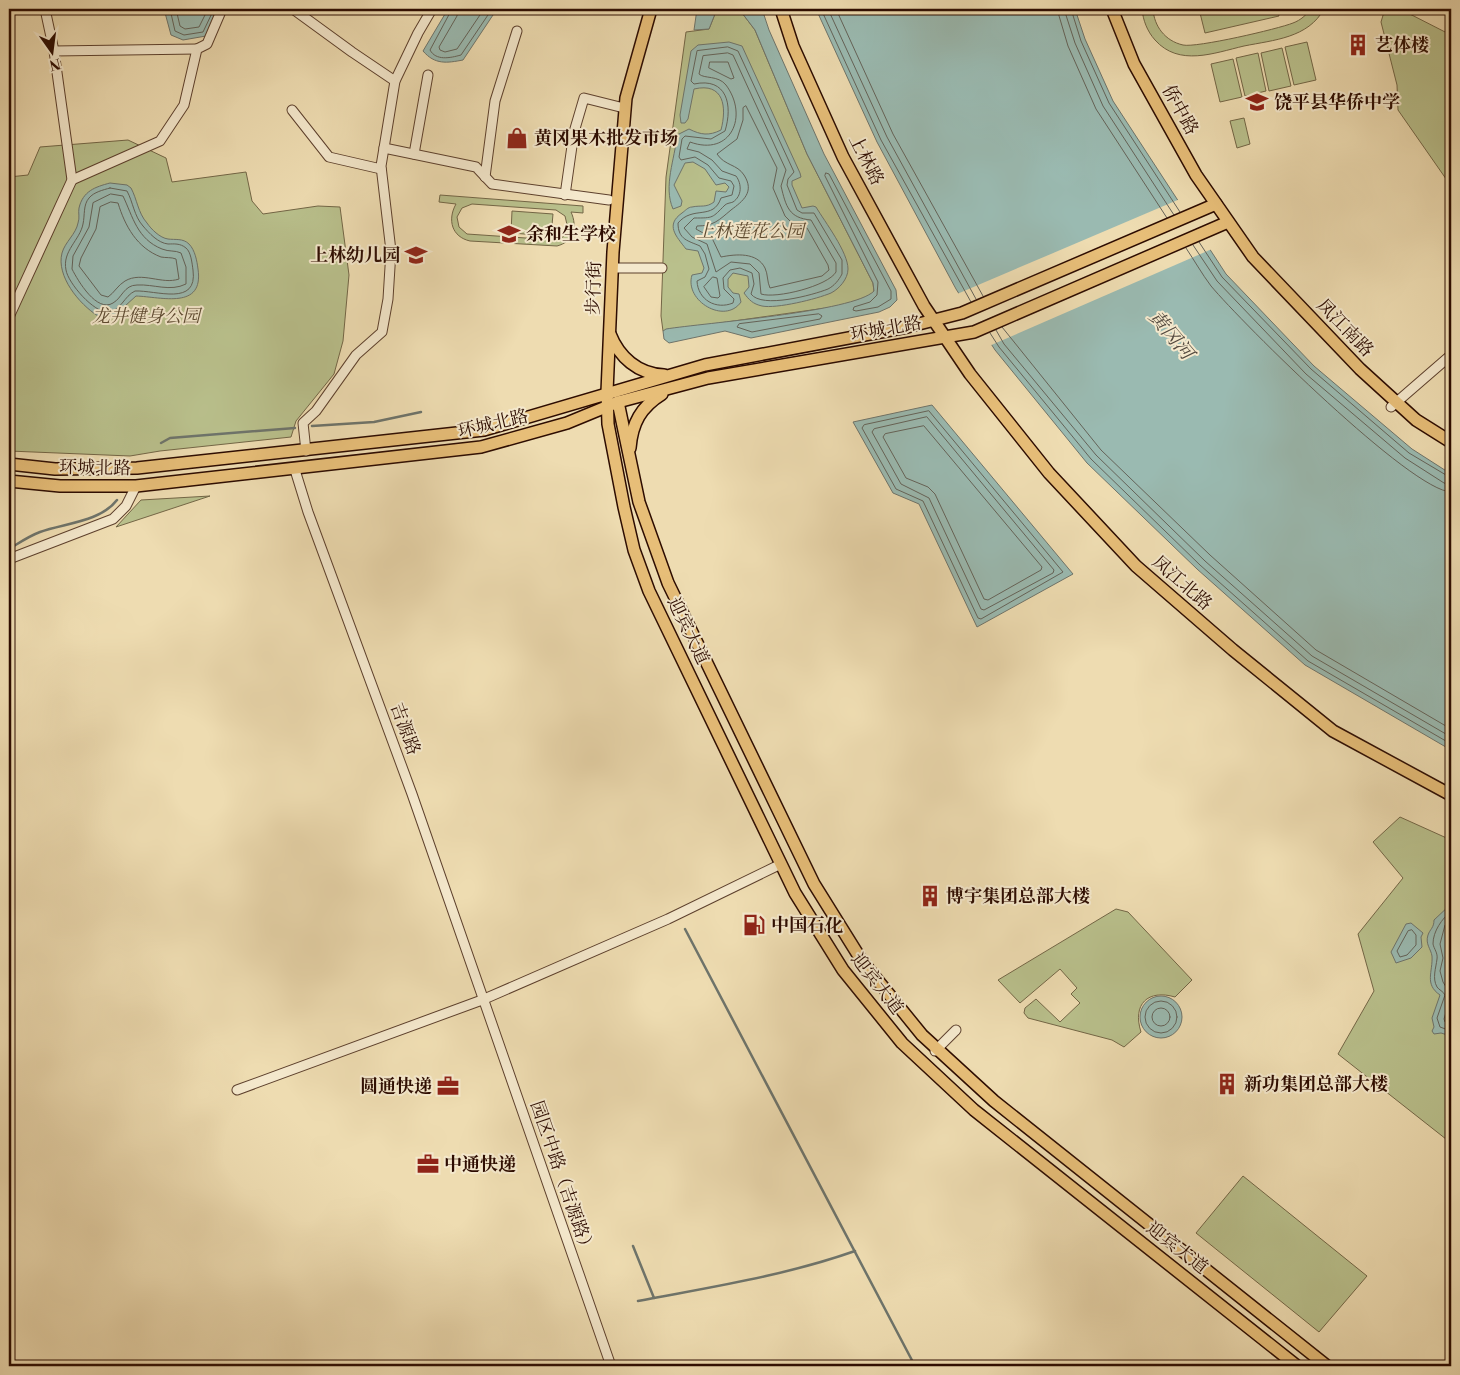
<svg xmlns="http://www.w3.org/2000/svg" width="1460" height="1375" font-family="'Libre Bodoni','Noto Serif SC',serif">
<rect width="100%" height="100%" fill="#eedcb1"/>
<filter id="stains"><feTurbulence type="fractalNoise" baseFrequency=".004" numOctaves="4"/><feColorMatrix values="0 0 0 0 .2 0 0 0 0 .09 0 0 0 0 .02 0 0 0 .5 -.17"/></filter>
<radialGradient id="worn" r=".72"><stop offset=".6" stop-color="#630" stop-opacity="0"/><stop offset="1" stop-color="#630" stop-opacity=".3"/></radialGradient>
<!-- green -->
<g fill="#b9c08c" stroke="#736646" fill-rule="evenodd">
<path d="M 717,9 L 739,9 L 755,30 L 807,154 L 873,283 L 874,292 L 868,297 L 840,306 L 663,331 L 661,316 L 666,177 L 686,32 L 709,29 Z"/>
<path d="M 1142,9 L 1153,9 C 1154,26 1165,41 1183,45 C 1196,48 1278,29 1293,23 C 1301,20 1306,15 1311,9 L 1324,9 C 1308,38 1274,40 1244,46 C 1214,53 1179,67 1155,40 C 1147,31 1143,20 1142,9 Z"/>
<path d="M 1199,9 L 1277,9 L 1279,16 L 1205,33 Z"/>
<path d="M 1393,9 L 1400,9 L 1451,35 L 1451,186 L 1398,110 L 1397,85 L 1381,22 L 1384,12 Z"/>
<path d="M 1307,42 L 1316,80 L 1294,85 L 1285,47 Z"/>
<path d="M 1282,48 L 1291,86 L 1269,91 L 1261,53 Z"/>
<path d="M 1258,53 L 1266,91 L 1245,96 L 1236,58 Z"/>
<path d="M 1233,59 L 1242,97 L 1220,102 L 1211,64 Z"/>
<path d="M 1244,118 L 1250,144 L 1237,148 L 1230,121 Z"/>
<path d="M 128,140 L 166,158 L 172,182 L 246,172 L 252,201 L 263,214 L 318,206 L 340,207 L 349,275 L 343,341 L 334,374 L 296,421 L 291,437 L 160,451 L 130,456 L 9,451 L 9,177 L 28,175 L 40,147 Z"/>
<path d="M 440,195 L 583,206 L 583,213 L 571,212 C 578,227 573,242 557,246 L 470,241 C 452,237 447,220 456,204 L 439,202 ZM 472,204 L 556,210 L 565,216 L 568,229 L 562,238 L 555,240 L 467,234 L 459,227 L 457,217 L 462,208 Z"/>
<path d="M 512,211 L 553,214 L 551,236 L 511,233 Z"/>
<path d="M 210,496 L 116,527 L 141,500 Z"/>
<path d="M 1400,817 L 1451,840 L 1451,1143 L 1338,1054 L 1374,991 L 1358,934 L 1403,878 L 1373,842 Z"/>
<path d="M 1116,909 L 1128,912 L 1192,980 L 1175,997 C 1148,989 1132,1004 1141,1032 L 1124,1047 L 1112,1040 L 1028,1018 L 1024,1013 L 1025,1008 L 1036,999 L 1060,1022 L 1080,1003 L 1071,994 L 1077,988 L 1060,969 L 1020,1003 L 998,980 Z"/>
<path d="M 1243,1176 L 1367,1276 L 1319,1332 L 1196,1233 Z"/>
</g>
<!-- water -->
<g fill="#9abab1" stroke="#6e746b">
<path d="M 164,9 L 220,9 L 206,36 L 183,40 L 171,35 Z"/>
<path d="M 448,9 L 497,9 L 463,60 C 447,63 435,65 423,51 Z"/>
<path d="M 697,9 L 717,9 L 709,29 L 694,30 Z"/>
<path d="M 739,9 L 762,9 L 769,30 L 824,154 L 896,290 L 897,300 L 890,307 L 879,312 L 751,338 L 725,331 L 669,343 L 664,339 L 663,331 L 666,329 C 703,323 854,312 874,291 L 873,283 L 807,154 L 755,30 Z"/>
<path d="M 816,9 L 1075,9 L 1085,39 L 1113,101 L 1226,274 L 1314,366 L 1412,449 L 1451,474 L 1451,750 L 1305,665 L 1197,569 L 1087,463 L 995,350 L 956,289 L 877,142 Z"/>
<path d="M 729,42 L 742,46 L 800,173 L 801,177 L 792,181 L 792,185 L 802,208 L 813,206 L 816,207 C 825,222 848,252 848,269 C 848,279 839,289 831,293 C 817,299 776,309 762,306 C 753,304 749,300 744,293 L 749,287 L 748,276 L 733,273 L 728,279 L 728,287 L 733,293 L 739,294 L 741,302 C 725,325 684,301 692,275 L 702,273 L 704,268 L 698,251 L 686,249 C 676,236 665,225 682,213 C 685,211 688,207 692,207 C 701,205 706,208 714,202 L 716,191 L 726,192 L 729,187 L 725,183 L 716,185 L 705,169 L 693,162 L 685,163 L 674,185 L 682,201 L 681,206 L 673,209 C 663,186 675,159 677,135 L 689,129 C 701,135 709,136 721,130 C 727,107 724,82 694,89 L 688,119 L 685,123 L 681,123 L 680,115 L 691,51 L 698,45 Z"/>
<path d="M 110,183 L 127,185 L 131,188 C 137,199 138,213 147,223 C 151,229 160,238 168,239 C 175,240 183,238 189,244 C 195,250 197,261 198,269 C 204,310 162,297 136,296 L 115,315 L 98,316 C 79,304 56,276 62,253 C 65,242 76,234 78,223 C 80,218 78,212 79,208 C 83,191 95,187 110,183 Z"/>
<path d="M 932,405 L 1073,574 L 977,627 L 919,504 L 893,493 L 853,422 Z"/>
<path d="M 1451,904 L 1451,1036 L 1441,1033 L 1434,1034 L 1432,1031 L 1434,1027 L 1432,1018 L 1440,995 C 1424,984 1433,972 1432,956 C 1431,949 1425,944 1428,935 C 1430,929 1434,928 1434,920 Z"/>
<path d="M 1411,923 L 1423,933 L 1421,937 L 1422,947 L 1411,958 L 1396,963 L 1391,952 L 1406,924 Z"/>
<circle cx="1161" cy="1017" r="21"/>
</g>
<!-- pier -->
<path fill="#eedcb1" d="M 1180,199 L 1212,249 L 989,346 L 957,294 Z"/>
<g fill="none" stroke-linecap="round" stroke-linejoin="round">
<!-- shore -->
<g stroke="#646359" stroke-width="1">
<path d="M 170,9 L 175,31 L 184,35 L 203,32 L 214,9"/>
<path d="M 176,9 L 180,26 L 185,29 L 199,27 L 208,9"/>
<path d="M 452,9 L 430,50 C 436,61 450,58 461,55 L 492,9"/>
<path d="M 458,9 L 457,16 L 439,47 L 440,50 L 445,52 L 457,49 L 484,9"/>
<path d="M 821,9 L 881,140 L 971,302"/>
<path d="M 828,9 L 887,137 L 976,299"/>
<path d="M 836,9 L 893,134 L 983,296"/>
<path d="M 1057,9 L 1068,46 L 1096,109 L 1167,218"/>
<path d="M 1064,9 L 1075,43 L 1103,106 L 1174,215"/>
<path d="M 1071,9 L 1081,41 L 1109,103 L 1180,212"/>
<path d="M 728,47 L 738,51 L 794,172 L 788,179 L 787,185 L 797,210 L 802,213 L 814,213 L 842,260 L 842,274 C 839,280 834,286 828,289 C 813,295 762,309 751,294 L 754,284 L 752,273 L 740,268 L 730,270 L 723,278 L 724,289 L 734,299 L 733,303 C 716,310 698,300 697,281 L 705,277 L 709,269 L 705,254 L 700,246 C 689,241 678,240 678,223 C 693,205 713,221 721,198 L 732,195 L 734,186 L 731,181 L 719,178 L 708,165 L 695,157 L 681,160 L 679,157 L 682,139 L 685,136 L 711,139 L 725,131 C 733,105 727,77 694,84 L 691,81 L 697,51 Z"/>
<path d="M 728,53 L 733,55 L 786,170 L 781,186 C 786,207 789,218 811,220 L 836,263 L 836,272 C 828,286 776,299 761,294 L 759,273 L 750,264 L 731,262 L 716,272 L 707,244 L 692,237 L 684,228 L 694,218 C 714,218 712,218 725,205 C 727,203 731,203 733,202 C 742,196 742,184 736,176 L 722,171 L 712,160 L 699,152 L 687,149 L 690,142 C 731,157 749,116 726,85 C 718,75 704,79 699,74 L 703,56 Z"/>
<path d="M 710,62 L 728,62 L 734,78 L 731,79 L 709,68 Z"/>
<path d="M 746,106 L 777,168 L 773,188 L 785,216 L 793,224 L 807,228 L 828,265 L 829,270 L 822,276 L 770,288 C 767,282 768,274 765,268 C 757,252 736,254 721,257 L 712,238 L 696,229 L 697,226 C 714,226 719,220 731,210 C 743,201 755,192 744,175 C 737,164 725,166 717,154 L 737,139 L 743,120 L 743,108 Z"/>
<path d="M 826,173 L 829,174 L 891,291 L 891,299 L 878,307 L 856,311 L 853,310 L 854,307 L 870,302 L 877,295 L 878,282 L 825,176 Z"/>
<path d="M 110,188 L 127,191 C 133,202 134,216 143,226 C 149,233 158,243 168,244 C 174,244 180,243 186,248 C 191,252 192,263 193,270 C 198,307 156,290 135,291 C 124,296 121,311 108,312 C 94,313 68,283 66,270 C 62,251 80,240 83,224 C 85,215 83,205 89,198 C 94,192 103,190 110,188 Z"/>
<path d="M 111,194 L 123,196 C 133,217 137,239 162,249 C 169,252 175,250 181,253 L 186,267 L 186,284 C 170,292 154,284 137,285 C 124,285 122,298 113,303 C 97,313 78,281 72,269 L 73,256 L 89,227 L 93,203 Z"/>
<path d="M 111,202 L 118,203 C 125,226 137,248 161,257 C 166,258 171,257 176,259 L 179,279 C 162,285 142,271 125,281 C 118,285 114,293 108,297 L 101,295 L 79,266 L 81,258 L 96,229 L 100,207 Z"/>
<path d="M 1199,242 L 1222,277 L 1311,369 L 1409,453 L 1451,478"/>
<path d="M 1193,245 L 1217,281 L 1306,374 L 1405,458 L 1444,483 L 1451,485"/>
<path d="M 1186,248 C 1194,260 1202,274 1211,286 C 1242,323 1411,491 1451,492"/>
<path d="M 713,277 L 717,278 L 720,296 L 718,298 L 711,297 L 704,287 Z"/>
<path d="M 819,314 L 822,316 L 820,319 L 752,332 L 737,327 L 739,324 Z"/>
<path d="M 1002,327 L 1101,450 L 1210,555 L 1316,650 L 1451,729"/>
<path d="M 996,330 L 1004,344 L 1096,455 L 1205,561 L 1312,656 L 1451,737"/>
<path d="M 990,333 L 999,347 L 1091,459 L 1200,565 L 1308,661 L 1451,744"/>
<path d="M 929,411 L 1063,572 L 981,619 L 978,618 L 923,501 L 896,489 L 862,428 L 864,425 Z"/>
<path d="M 927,417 L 1054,570 L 1053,573 L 984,610 L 981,609 L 929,498 L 901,484 L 872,432 L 874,429 Z"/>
<path d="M 924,426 L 1042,567 L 1041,570 L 988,600 L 984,599 L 935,494 L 928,487 L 906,478 L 883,437 L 885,434 Z"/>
<path d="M 1451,911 C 1442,919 1433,931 1433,944 C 1434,949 1438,953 1437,959 C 1436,968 1432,978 1437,987 C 1439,990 1443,991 1445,995 L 1437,1018 L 1440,1027 L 1451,1031"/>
<path d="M 1451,919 L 1445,925 L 1440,944 L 1443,958 L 1440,971 L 1443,982 L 1451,995 L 1444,1019 L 1445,1022 L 1451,1025"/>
<path d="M 1412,930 L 1416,935 L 1416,945 L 1407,955 L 1400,957 L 1397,951 L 1408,931 Z"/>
<circle cx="1161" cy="1017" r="16"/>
<circle cx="1161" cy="1017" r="9"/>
</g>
<!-- stream -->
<g stroke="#6e746b" stroke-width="2.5">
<path d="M 312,426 L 374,422 L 421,412"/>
<path d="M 161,443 L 170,438 L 295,428"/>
<path d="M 9,549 C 19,543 29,536 40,532 C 65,523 100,522 117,500"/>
<path d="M 685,929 L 915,1366"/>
<path d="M 633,1246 L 654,1298"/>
<path d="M 638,1301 C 711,1287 784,1276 855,1251"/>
</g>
<!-- minor casing -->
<g stroke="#5d402d" stroke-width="11">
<g id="minor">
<path d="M 293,9 L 352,52 L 395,81"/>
<path d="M 54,51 L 197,49"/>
<path d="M 292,110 L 329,157 L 381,169"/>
<path d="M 384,148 L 395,81 L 418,33 L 432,9"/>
<path d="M 414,154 L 428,75"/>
<path d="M 485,177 L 495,101 L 517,31"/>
<path d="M 72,180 L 160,141 L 184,105 L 197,49 L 207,44 L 222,9"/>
<path d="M 565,195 L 574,132 L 584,98 L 620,107"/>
<path d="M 615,268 L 662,268"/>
<path d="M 9,317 L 72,180 L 54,51 L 45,9"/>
<path d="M 1391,407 L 1451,355"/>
<path d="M 306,451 L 303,423 L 316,411 L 356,355 L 382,332 L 388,299 L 391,251 L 381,166 L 384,148 L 476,167 L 492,184 L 609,200"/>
<path d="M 295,470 L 308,512 L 412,794 L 611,1366"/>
<path d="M 9,559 L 113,519 L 126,506 L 136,486"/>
<path d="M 935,1051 L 956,1030"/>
<path d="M 237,1090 L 482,1000 L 668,919 L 781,864"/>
</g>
</g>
<!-- major casing -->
<g stroke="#2d0c01" stroke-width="14">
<g id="major">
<path d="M 651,9 L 626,98 L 613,252 L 607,392 L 608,424 L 624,507 L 634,550 L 649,591 L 795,893 L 843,970 L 902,1043 L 974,1110 L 1297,1366"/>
<path d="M 781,9 L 793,46 L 843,157 L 924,306 L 970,374 L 1049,473 L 1136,566 L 1233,650 L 1333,731 L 1451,795"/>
<path d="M 1112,9 L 1134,64 L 1196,175 L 1253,257 L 1360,369 L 1416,420 L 1451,442"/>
<path d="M 610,334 C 619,357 638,374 664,375"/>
<path d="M 618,402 L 639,502 L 668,583 L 814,884 L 862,961 L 922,1035 L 994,1101 L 1327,1366"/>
<path d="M 630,448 C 632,423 641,407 662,394"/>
<path d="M 9,464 L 55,469 L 137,468 L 484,430 L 705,365 L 907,327 L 962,313 L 1216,204"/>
<path d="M 9,481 L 60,486 L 136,486 L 481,447 L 567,423 L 618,402 L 708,378 L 974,332 L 1228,222"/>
</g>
</g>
<!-- minor -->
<use href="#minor" stroke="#f4e8cc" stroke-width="9"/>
<!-- major -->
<use href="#major" stroke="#e7be78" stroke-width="11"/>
</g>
<!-- icons -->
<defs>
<g id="building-bare" transform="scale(1.725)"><path d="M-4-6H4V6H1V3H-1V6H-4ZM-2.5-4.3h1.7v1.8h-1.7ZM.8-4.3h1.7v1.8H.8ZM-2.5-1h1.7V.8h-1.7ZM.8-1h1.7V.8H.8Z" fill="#8f2418" stroke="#f4e8cc" stroke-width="2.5" paint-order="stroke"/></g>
<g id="school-bare" transform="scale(1.725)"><path d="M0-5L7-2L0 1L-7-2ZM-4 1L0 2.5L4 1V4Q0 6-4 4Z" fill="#8f2418" stroke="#f4e8cc" stroke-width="2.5" paint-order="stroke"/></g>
<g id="shop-bare" transform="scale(1.725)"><path d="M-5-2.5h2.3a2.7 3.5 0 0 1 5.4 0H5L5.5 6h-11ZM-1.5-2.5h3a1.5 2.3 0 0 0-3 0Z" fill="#8f2418" stroke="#f4e8cc" stroke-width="2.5" paint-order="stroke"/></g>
<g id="fuel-bare" transform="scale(1.725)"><path d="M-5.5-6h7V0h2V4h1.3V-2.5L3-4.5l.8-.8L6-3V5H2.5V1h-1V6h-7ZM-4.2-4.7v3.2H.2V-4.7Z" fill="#8f2418" stroke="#f4e8cc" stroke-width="2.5" paint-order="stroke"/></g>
<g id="office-bare" transform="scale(1.725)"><path d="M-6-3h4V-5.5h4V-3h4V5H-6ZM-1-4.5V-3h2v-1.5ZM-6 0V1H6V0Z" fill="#8f2418" stroke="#f4e8cc" stroke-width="2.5" paint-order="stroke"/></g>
</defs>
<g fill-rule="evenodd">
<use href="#building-bare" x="1358" y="45"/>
<use href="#school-bare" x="1257" y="102"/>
<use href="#shop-bare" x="517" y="138"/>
<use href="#school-bare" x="509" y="234"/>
<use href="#school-bare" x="416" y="255"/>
<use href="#building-bare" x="930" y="896"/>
<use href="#fuel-bare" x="754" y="925"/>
<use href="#building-bare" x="1227" y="1084"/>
<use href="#office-bare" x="448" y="1086"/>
<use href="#office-bare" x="428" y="1164"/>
</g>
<g text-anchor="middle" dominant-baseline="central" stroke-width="4" stroke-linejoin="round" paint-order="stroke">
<!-- poi labels -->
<g font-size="18" font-weight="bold" fill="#2d0c01" stroke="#f4e8cc" text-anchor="start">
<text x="1375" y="45">艺体楼</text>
<text x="1274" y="102">饶平县华侨中学</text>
<text x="534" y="138">黄冈果木批发市场</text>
<text x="526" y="234">余和生学校</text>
<text x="400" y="255" text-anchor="end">上林幼儿园</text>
<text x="946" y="896">博宇集团总部大楼</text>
<text x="771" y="925">中国石化</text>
<text x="1244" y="1084">新功集团总部大楼</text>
<text x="432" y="1086" text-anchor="end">圆通快递</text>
<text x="444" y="1164">中通快递</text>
</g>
<!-- street labels -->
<g font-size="18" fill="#2d0c01" stroke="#f4e8cc">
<text transform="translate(1180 110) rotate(61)">侨中路</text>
<text transform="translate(866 160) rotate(63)">上林路</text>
<text transform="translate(594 288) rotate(-88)">步行街</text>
<text transform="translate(1345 328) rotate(46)">凤江南路</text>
<text transform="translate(886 329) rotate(-10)">环城北路</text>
<text transform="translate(493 424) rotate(-13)">环城北路</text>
<text transform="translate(95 468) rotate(1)">环城北路</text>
<text transform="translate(1182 583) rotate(41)">凤江北路</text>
<text transform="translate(688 631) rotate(64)">迎宾大道</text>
<text transform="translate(405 729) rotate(70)">吉源路</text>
<text transform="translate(877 984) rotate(52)">迎宾大道</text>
<text transform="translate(562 1178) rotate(71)">园区中路（吉源路）</text>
<text transform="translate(1177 1248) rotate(38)">迎宾大道</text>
</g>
<!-- park labels -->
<g font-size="18" font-style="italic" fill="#5e4b32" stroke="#f4e8cc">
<text x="750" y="231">上林莲花公园</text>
<text x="146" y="316">龙井健身公园</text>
</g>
<!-- water labels -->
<g font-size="19" font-style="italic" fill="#53493f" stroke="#f4e8cc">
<text transform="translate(1171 335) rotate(50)">黄冈河</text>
</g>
</g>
<!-- margin -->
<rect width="1460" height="1375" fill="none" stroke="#eedcb1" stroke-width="30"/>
<rect x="10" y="10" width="1440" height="1355" fill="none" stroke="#2d0c01" stroke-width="2.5"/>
<rect x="15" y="15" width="1430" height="1345" fill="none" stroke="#2d0c01"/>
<!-- north arrow -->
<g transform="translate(52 52) rotate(166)" stroke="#f4e8cc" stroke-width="4" paint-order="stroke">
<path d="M0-4L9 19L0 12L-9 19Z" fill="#2d0c01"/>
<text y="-8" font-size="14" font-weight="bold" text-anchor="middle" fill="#2d0c01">N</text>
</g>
<rect width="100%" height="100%" filter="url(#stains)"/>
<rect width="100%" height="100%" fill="url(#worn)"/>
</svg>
